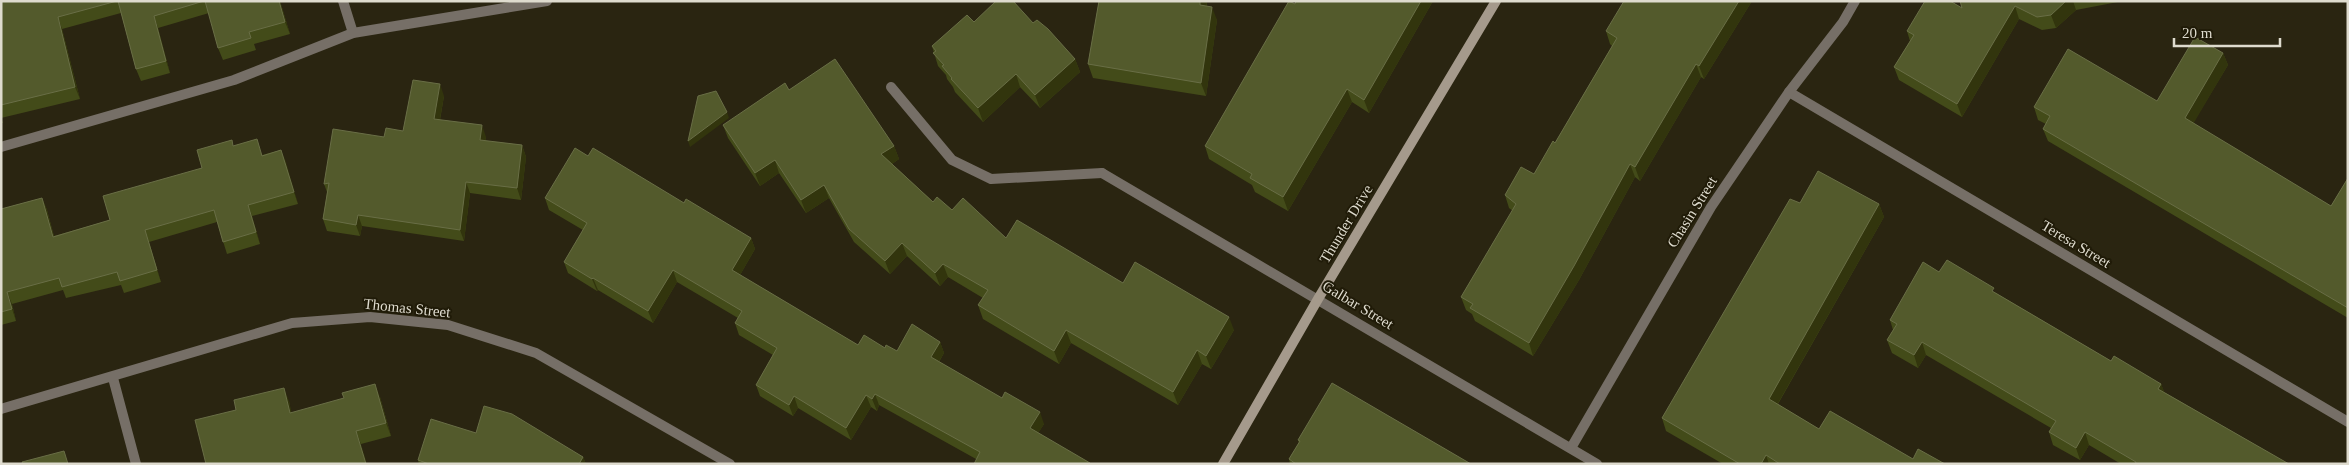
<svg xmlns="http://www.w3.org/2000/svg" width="2349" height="465" font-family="Georgia,serif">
<rect width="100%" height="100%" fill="#2a2511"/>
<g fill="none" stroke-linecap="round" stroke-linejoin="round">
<!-- lane -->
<g stroke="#766f67" stroke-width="10">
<path d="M 343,1 L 353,33"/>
<path d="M 891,87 L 952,160 L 991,179 L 1102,173"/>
<path d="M 1,147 L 234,80 L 353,33 L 547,1"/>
</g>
<!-- street -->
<g stroke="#766f67" stroke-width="10">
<path d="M 1789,92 L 2348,422"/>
<path d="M 1102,173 L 1597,464"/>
<path d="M 113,378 L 136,464"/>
<path d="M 1,409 L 292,323 L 370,317 L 448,325 L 536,353 L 730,464"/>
<path d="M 1571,448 L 1711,207 L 1789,92 L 1843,22 L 1855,1"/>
</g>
<!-- secondary -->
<path stroke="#a59a8c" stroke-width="10" d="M 1223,464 L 1318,299 L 1496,1"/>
</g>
<!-- wall -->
<g fill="#434b19">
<path d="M 1,1 L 280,1 L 290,34 L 254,44 L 256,50 L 223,60 L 218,48 L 209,13 L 158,28 L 170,73 L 141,81 L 136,69 L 121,13 L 62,29 L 80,99 L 1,118 L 3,123 L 1,123 Z"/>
<path d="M 1099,1 L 1207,1 L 1207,6 L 1217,20 L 1206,96 L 1093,78 L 1088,64 Z"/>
<path d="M 1433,1 L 1369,113 L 1352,102 L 1288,211 L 1255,192 L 1252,185 L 1209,159 L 1205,146 L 1295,4 Z"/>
<path d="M 1752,1 L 1704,79 L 1701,77 L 1640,181 L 1635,177 L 1579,280 L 1533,356 L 1475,321 L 1472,314 L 1466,310 L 1461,297 L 1513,211 L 1509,208 L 1505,195 L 1534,174 L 1555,143 L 1612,46 L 1610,44 L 1606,31 Z"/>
<path d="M 1960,1 L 2123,1 L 2076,10 L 2056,28 L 2042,30 L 2019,19 L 1962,117 L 1899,80 L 1894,67 L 1910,41 L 1907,31 L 1962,8 Z"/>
<path d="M 974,22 L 1033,23 L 1075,59 L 1080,72 L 1040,108 L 1020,87 L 983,122 L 955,92 L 953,87 L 947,79 L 946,75 L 938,66 L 932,46 Z"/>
<path d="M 2223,53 L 2228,65 L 2193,123 L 2331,206 L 2348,178 L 2348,318 L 2048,141 L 2043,129 L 2046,124 L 2038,120 L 2034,107 L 2157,101 Z"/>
<path d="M 789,90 L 894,146 L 899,159 L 892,164 L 933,202 L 952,210 L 1006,238 L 1123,283 L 1234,330 L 1211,369 L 1202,364 L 1178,405 L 1071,343 L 1059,364 L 983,319 L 978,305 L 983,298 L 948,277 L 940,286 L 907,256 L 890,274 L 854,242 L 829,198 L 806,213 L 779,173 L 760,186 L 728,138 L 723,125 Z"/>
<path d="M 444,96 L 440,120 L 486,137 L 485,141 L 522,145 L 526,157 L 521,200 L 470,193 L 464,241 L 362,226 L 360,236 L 327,231 L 323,219 L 327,192 L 324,184 L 384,137 L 403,131 Z"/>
<path d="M 234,146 L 262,155 L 281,150 L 298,204 L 252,216 L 260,244 L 227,254 L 217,222 L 149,242 L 161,282 L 124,293 L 121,285 L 66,298 L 63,290 L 12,304 L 16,321 L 1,325 L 1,209 L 42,198 L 47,210 L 54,236 L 110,220 L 202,168 Z"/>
<path d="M 588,156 L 684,203 L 751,238 L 755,249 L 740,275 L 858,345 L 885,348 L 897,351 L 940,342 L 944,353 L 939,362 L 1044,424 L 1038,433 L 976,459 L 879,405 L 877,411 L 871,407 L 851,440 L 798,408 L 793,416 L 760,396 L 756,385 L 773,355 L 739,335 L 735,323 L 738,318 L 677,282 L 653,323 L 598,290 L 597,291 L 568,273 L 564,262 L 583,230 L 549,210 L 545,198 Z"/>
<path d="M 1800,203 L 1879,204 L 1884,217 L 1778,404 L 1819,429 L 1913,459 L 1945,464 L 1723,464 L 1666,431 L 1662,418 Z"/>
<path d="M 1939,272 L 1996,293 L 2111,361 L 2161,384 L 2164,392 L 2289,464 L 2121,464 L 2089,445 L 2080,460 L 2053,445 L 2049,432 L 2051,428 L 1926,355 L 1918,368 L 1892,353 L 1887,340 L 1893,330 L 1890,320 Z"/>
<path d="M 380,397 L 391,436 L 361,444 L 206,464 L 289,401 L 291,413 Z"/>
<path d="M 476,433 L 583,457 L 586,464 L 419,464 L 418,460 Z"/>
<path d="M 1298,440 L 1471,464 L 1290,464 L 1289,459 L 1299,443 Z"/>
</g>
<!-- shaded-wall -->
<g fill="#32350d">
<path d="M 279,1 L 280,1 L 290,34 L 285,22 Z"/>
<path d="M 1200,1 L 1207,2 L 1205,18 L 1200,5 Z"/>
<path d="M 1421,1 L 1433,1 L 1369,113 L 1364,100 Z"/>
<path d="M 1739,1 L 1752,1 L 1704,79 L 1699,66 Z"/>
<path d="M 2066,1 L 2073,1 L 2076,10 L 2056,28 L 2051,15 Z"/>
<path d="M 2015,6 L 2019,19 L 1962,117 L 1957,104 Z"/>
<path d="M 1212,7 L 1217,20 L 1206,96 L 1201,83 Z"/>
<path d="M 154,16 L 158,28 L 170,73 L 166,61 Z"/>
<path d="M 58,17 L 62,29 L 80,99 L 75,87 Z"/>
<path d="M 2223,53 L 2228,65 L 2189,131 L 2185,118 Z"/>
<path d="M 1075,59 L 1080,72 L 1040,108 L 1035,95 Z"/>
<path d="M 1696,64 L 1701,77 L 1640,181 L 1635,167 Z"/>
<path d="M 1016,74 L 1020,87 L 983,122 L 978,108 Z"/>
<path d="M 440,84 L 444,96 L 438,130 L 434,119 Z"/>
<path d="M 1347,89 L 1352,102 L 1288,211 L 1283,197 Z"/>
<path d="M 727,112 L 729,118 L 690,147 L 688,141 Z"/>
<path d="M 482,125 L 486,137 L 484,151 L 480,140 Z"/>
<path d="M 522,145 L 526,157 L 521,200 L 517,188 Z"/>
<path d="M 894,146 L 899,159 L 886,168 L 881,154 Z"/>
<path d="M 281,150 L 286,162 L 298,204 L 294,192 Z"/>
<path d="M 775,160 L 779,173 L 760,186 L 755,173 Z"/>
<path d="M 1630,164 L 1635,177 L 1579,280 L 1533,356 L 1529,343 Z"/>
<path d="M 466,182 L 470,193 L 464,241 L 460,230 Z"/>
<path d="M 824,185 L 829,198 L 806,213 L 801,200 Z"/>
<path d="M 42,198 L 47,210 L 57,249 L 53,237 Z"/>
<path d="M 1879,204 L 1884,217 L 1773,412 L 1769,399 Z"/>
<path d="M 248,205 L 252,216 L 260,244 L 256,232 Z"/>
<path d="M 358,215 L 362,226 L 360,236 L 356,225 Z"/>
<path d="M 145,230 L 149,242 L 161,282 L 157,270 Z"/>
<path d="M 751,238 L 755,249 L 736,282 L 732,270 Z"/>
<path d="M 902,243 L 907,256 L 890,274 L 885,261 Z"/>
<path d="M 943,264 L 948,277 L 940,286 L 935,273 Z"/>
<path d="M 673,270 L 677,282 L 653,323 L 648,311 Z"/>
<path d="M 593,278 L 598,290 L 597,291 L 592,279 Z"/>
<path d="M 7,292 L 12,304 L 16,321 L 12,309 Z"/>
<path d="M 1229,317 L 1234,330 L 1211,369 L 1206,356 Z"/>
<path d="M 1066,330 L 1071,343 L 1059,364 L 1054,351 Z"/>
<path d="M 940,342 L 944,353 L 935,368 L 931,357 Z"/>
<path d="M 1922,342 L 1926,355 L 1918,368 L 1914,355 Z"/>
<path d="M 1197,350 L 1202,364 L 1178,405 L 1173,392 Z"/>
<path d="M 375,384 L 380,397 L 391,436 L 386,423 Z"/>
<path d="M 2161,384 L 2166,396 L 2158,389 Z"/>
<path d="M 284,388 L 289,401 L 295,427 L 290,413 Z"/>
<path d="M 875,394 L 879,405 L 877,411 L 872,399 Z"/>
<path d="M 866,395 L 871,407 L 851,440 L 846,428 Z"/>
<path d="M 794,396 L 798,408 L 793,416 L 789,405 Z"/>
<path d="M 1040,412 L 1044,424 L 1034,440 L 1030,428 Z"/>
<path d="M 356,431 L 361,444 L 367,464 L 366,464 Z"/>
<path d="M 2085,432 L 2089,445 L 2080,460 L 2076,448 Z"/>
<path d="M 1766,455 L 1769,464 L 1761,464 Z"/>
<path d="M 583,457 L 586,464 L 579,464 Z"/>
</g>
<!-- building -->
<g fill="#535a2c" stroke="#696e46">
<path d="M 1,1 L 117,1 L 58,17 L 75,87 L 1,105 Z"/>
<path d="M 118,1 L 204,1 L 154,16 L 166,61 L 136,69 Z"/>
<path d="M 205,1 L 279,1 L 285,22 L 249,32 L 251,38 L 218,48 Z"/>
<path d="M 996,1 L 1013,1 L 1033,23 L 1037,20 L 1048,29 L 1075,59 L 1035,95 L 1016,74 L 978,108 L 951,79 L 952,78 L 942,66 L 944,65 L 933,53 L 936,51 L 932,46 L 967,15 L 974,22 Z"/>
<path d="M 1099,1 L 1200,1 L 1200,5 L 1212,7 L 1201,83 L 1088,64 Z"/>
<path d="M 1289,1 L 1295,4 L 1296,1 L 1421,1 L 1364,100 L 1347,89 L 1283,197 L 1250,178 L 1252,174 L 1205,146 Z"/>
<path d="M 1624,1 L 1739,1 L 1699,66 L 1696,64 L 1635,167 L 1630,164 L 1574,266 L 1529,343 L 1470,308 L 1473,304 L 1461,297 L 1516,204 L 1505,195 L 1521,167 L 1534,174 L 1553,141 L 1555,143 L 1617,38 L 1606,31 Z"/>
<path d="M 1925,1 L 1950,1 L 1962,8 L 1960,1 L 2066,1 L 2051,15 L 2037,17 L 2015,6 L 1957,104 L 1894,67 L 1914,35 L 1907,31 Z"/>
<path d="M 2195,37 L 2223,53 L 2185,118 L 2331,206 L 2348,178 L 2348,308 L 2043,129 L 2050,116 L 2034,107 L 2068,49 L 2157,101 Z"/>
<path d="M 835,59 L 894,146 L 881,154 L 933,202 L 937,197 L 952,210 L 963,198 L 1006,238 L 1017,220 L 1123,283 L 1135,262 L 1229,317 L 1206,356 L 1197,350 L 1173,392 L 1066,330 L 1054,351 L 978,305 L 988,290 L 943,264 L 935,273 L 902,243 L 885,261 L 849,229 L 824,185 L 801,200 L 775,160 L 755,173 L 723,125 L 785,83 L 789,90 Z"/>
<path d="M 413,80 L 440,84 L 434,119 L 482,125 L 480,140 L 522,145 L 517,188 L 466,182 L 460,230 L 358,215 L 356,225 L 323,219 L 329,183 L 324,184 L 333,129 L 384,137 L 386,128 L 403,131 Z"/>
<path d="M 716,91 L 727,112 L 688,141 L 698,96 Z"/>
<path d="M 257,139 L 262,156 L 281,150 L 294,192 L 248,205 L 256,232 L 223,242 L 214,210 L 145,230 L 157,270 L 120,281 L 117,272 L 62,287 L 59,278 L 7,292 L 12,309 L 1,312 L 1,209 L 42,198 L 53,237 L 110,220 L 103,196 L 202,168 L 197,150 L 232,140 L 233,146 Z"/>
<path d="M 575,148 L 588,156 L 593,148 L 684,203 L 686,199 L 751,238 L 732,270 L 858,345 L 864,335 L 885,348 L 886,345 L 897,351 L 912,324 L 940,342 L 931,357 L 1002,398 L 1005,392 L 1040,412 L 1030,428 L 1090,463 L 1090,464 L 974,464 L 980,452 L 875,394 L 872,399 L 866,395 L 846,428 L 794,396 L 789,405 L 756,385 L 777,348 L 735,323 L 742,311 L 673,270 L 648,311 L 593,278 L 592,279 L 564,262 L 587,223 L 545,198 Z"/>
<path d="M 1818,171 L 1879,204 L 1769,399 L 1819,429 L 1830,411 L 1913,459 L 1918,449 L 1945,464 L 1780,464 L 1766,455 L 1761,464 L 1740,464 L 1662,418 L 1790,199 L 1800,203 Z"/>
<path d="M 1947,260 L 1994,288 L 1992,291 L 2111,361 L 2114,356 L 2161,384 L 2158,389 L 2289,464 L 2135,464 L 2136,462 L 2085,432 L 2076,448 L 2049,432 L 2056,421 L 1922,342 L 1914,355 L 1887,340 L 1897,324 L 1890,320 L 1923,262 L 1939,272 Z"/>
<path d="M 1332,383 L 1471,464 L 1296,464 L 1289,459 L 1300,441 L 1298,440 Z"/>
<path d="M 375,384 L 386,423 L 356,431 L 366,464 L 206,464 L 195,420 L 236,410 L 234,400 L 284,388 L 290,413 L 344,398 L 342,393 Z"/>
<path d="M 484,406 L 512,414 L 583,457 L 579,464 L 429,464 L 418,460 L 431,419 L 476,433 Z"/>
<path d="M 64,451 L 68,464 L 23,464 L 22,462 Z"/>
</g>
<g text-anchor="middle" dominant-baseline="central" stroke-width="4" stroke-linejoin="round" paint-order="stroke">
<!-- street labels -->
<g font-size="15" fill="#dedbce" stroke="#201b08">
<text transform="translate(1692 212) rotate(-58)">Chasin Street</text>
<text transform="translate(1346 224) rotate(-59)">Thunder Drive</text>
<text transform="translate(2076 244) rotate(31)">Teresa Street</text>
<text transform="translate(1358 305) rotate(31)">Galbar Street</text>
<text transform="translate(407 308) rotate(6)">Thomas Street</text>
</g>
</g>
<!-- border -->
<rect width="2349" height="465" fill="none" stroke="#dedbce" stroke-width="5"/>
<!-- scale -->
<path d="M2174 38v8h106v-8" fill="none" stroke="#dedbce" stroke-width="2.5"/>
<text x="2182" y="38" font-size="15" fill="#dedbce" stroke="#201b08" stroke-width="4" paint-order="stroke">20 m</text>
</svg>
